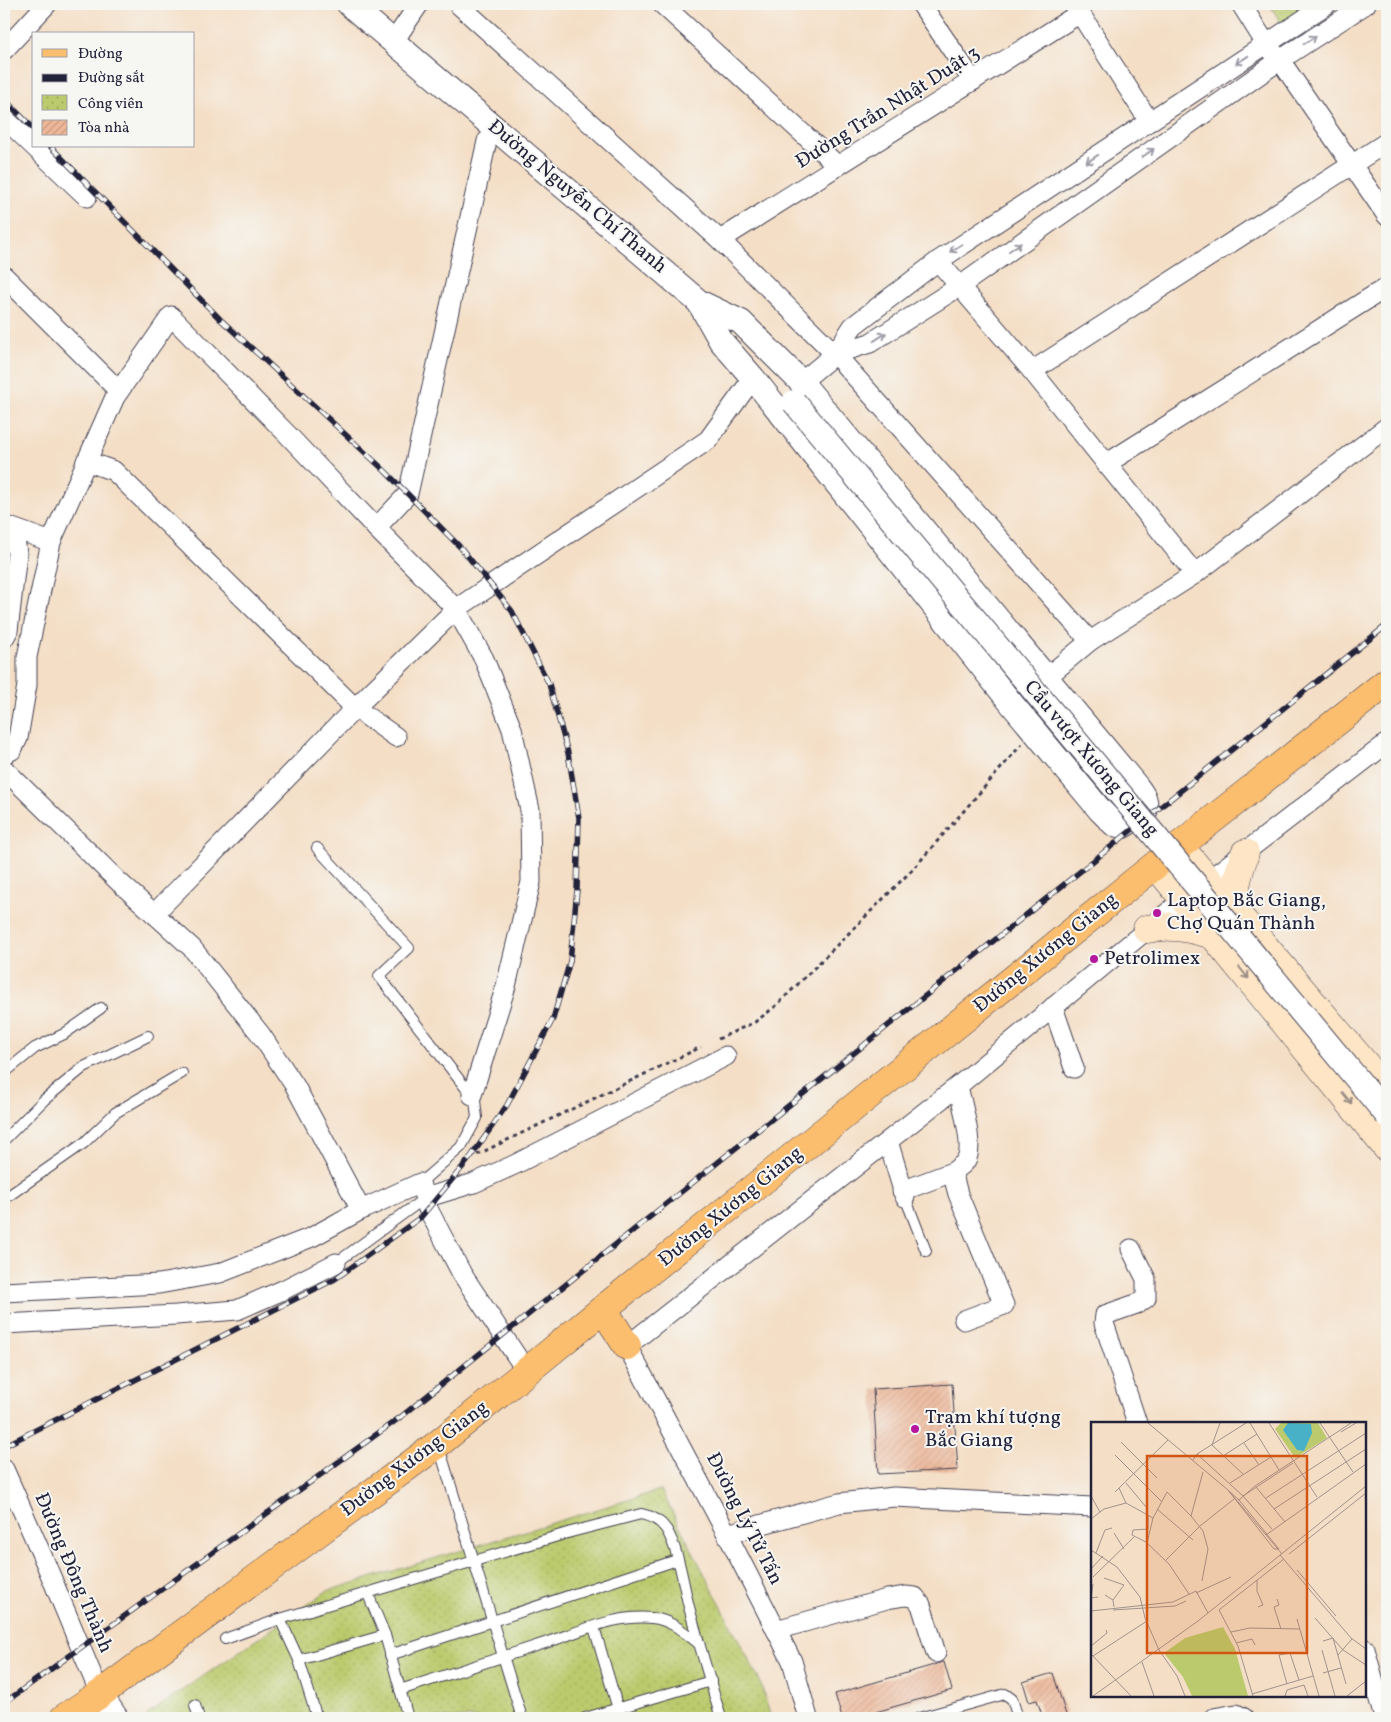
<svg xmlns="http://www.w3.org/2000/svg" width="1391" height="1722" font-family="Vollkorn,serif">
<defs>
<pattern id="park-dots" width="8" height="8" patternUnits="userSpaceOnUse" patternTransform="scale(1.25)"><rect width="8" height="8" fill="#bbca6c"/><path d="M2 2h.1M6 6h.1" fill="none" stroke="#a0ad5e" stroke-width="1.8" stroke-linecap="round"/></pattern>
<pattern id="building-hatch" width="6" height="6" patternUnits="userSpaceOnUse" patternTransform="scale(1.25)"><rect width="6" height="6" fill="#edb697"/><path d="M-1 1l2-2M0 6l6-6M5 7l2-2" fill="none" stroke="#cb9c83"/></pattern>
</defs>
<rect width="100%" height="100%" fill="#f6f6f2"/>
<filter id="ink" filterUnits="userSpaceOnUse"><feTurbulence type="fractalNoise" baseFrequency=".02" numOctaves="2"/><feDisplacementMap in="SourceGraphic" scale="10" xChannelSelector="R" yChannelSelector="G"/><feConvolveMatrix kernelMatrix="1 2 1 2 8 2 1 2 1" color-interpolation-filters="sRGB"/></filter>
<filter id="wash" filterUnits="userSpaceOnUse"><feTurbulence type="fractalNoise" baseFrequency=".0096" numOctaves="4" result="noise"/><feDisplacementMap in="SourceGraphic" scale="20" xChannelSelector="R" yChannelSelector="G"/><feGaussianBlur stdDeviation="1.12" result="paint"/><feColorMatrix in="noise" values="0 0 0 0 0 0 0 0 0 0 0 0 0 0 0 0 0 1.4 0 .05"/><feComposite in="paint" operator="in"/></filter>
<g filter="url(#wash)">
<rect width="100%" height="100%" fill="#f4dec5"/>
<!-- park -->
<g fill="url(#park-dots)" stroke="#6e7654">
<path d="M 1269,4 L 1334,4 L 1282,24 Z"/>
<path d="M 661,1490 L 760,1681 L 771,1718 L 148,1718 L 147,1715 L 327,1591 Z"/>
</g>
<g id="blocks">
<!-- building -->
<g fill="url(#building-hatch)">
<path d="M 952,1384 L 958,1470 L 878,1474 L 873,1389 Z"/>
<path d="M 944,1662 L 952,1690 L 855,1718 L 842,1718 L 835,1694 Z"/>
<path d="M 1053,1673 L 1067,1718 L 1043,1718 L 1037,1700 L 1029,1702 L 1023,1682 Z"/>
</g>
</g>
</g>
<g filter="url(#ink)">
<use href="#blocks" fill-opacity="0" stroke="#423e50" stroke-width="1"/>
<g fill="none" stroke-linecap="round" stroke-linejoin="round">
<!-- service casing -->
<g stroke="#423e50" stroke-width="12">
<g id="service">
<path d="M 317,848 L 409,948 L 379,976 L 475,1100 L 477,1118 L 461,1147 L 420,1183"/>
<path d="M 4,1073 L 35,1048 L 64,1034 L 101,1008"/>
<path d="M 4,1140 L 44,1100 L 84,1067 L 148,1036"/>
<path d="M 905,1197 L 926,1251"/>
<path d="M 4,1199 L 84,1143 L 115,1113 L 182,1073"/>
<path d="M 336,1263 L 425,1198"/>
<path d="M 439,1447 L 522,1718"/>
<path d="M 368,1594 L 385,1635 L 408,1718"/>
<path d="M 280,1619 L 299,1660 L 317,1718"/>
<path d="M 594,1627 L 618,1709"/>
<path d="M 225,1639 L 280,1619 L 571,1532 L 641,1514 C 651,1516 660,1520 666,1529 C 679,1550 683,1584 689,1607 C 699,1644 710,1681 721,1718"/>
<path d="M 390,1655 L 677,1560"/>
<path d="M 299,1660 L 385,1635"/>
<path d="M 400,1690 C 449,1674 497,1659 545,1643 C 579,1632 616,1614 652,1618 C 671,1620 684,1632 698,1643"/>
<path d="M 195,1705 L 199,1718"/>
<path d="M 585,1718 L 711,1681"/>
<path d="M 919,1718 L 1005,1694 L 1012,1699 L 1018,1718"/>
</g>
</g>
<!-- minor casing -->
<g stroke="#423e50" stroke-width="21">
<g id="minor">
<path d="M 458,4 L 720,240 L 835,354 L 1090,641"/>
<path d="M 662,4 L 838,166"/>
<path d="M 921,4 L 973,81"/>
<path d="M 1074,4 L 1149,121"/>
<path d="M 1241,4 L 1266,44 L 1280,60 L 1387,216"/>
<path d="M 394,41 L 419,4"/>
<path d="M 4,50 L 47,4"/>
<path d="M 4,118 L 87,197"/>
<path d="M 720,240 L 1080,13"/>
<path d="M 938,261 L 1032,371 L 1195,574"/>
<path d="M 4,276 L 119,391"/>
<path d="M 835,354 L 870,343 L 960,286 L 1280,60 L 1366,4"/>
<path d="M 1032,371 L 1387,142"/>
<path d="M 801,382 L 835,354 L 853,326 L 938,261 L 1327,4"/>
<path d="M 86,461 L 114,471 L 355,708 L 396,737"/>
<path d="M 1106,464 L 1387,287"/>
<path d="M 4,525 L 51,542 L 115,397 L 171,316 L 288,435 L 376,528 L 408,494 L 487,141"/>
<path d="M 376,528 L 456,609 L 484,659 L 512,729 L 530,810 L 531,882 L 506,986 L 472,1095"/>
<path d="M 4,638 L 8,631 L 17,553 L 15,539 L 9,527"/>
<path d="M 1047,677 L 1090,641 L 1195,574 L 1387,427"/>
<path d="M 4,754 L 12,750 L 18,738 L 27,685 L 27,657 L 51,542"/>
<path d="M 4,769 L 118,881 L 192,948 L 261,1035 L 295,1086 L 361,1210"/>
<path d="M 154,914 L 358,705 L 456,609 L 708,440 L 753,378"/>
<path d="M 1053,1007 L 1074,1068"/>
<path d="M 958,1086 C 961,1101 975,1147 966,1160 C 964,1165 958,1167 955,1171 L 954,1179 L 958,1194 L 1004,1305 L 964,1320"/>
<path d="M 888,1141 L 905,1197"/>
<path d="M 902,1191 L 955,1171"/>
<path d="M 425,1198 L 474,1183 L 514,1165 L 726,1056"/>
<path d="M 1131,1249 L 1146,1279 L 1146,1298 L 1139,1303 L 1105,1315 L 1104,1323 L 1137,1423"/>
<path d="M 4,1292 L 159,1284 L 220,1273 L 312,1237 L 361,1210 L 420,1183 L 428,1209 L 462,1274 L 527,1372"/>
<path d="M 4,1324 L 176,1315 L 237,1310 L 283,1290 L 336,1263"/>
<path d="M 4,1469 L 45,1562 L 100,1694"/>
<path d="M 727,1534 L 839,1503 L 894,1497 L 1092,1507"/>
<path d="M 776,1630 L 887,1599 L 905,1596 L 915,1597 L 921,1605 L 936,1653"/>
<path d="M 1365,1649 L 1384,1718"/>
<path d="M 808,1718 L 792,1661 L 727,1534 L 627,1346 L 958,1086 L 1184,899 L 1387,743"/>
<path d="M 1213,1718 L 1236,1714 L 1244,1718"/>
</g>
</g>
<!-- tertiary casing -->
<g stroke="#423e50" stroke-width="26">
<g id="tertiary">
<path d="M 349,4 L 699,302 L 710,313"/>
<path d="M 699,302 L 741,322 L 801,382 L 1137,787 C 1144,796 1147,801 1145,812 L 1123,826 L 1114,824 L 1100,810 L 1011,703 L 753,378 L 721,341 Z"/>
<path d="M 100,1694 L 116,1718"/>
</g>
</g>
<!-- secondary casing -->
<g stroke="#423e50" stroke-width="29">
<g id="secondary">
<path d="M 1179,846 L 1387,1090"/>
<path d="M 1156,865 L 1387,1148"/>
<path d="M 1239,917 C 1232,890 1237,879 1245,853"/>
<path d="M 1147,929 C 1171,924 1191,928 1213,935"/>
</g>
</g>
<!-- primary casing -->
<g stroke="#423e50" stroke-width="29">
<g id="primary">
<path d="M 603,1309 L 627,1346"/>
<path d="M 64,1718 L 100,1694 L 438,1444 L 603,1309 L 1179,846 L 1387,682"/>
</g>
</g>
<!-- path -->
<g stroke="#423e50" stroke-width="3" stroke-dasharray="4 4" stroke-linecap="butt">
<path d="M 718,1039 L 755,1022 L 776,1006 L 914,868 L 1022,744"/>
<path d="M 470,1158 L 701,1047"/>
</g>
<!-- service -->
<use href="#service" stroke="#fff" stroke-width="10"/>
<!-- minor -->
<use href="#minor" stroke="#fff" stroke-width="19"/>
<!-- tertiary -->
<use href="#tertiary" stroke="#fff" stroke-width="24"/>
<!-- secondary -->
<use href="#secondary" stroke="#fde5c5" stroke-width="28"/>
<!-- primary -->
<use href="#primary" stroke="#fbbd6e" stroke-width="28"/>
<!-- rail casing -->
<g stroke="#22223b" stroke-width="5.5">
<g id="rail">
<path d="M 4,99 L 34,129"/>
<path d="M 4,1446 L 335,1279 L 421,1217 L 470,1158 L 507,1105 L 553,1019 L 570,961 L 577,890 L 579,818 L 568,753 L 549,684 L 512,611 L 461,548 L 384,470 L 220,319 L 50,146"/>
<path d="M 4,1703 L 402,1416 L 1387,625"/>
</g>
</g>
<!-- rail -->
<use href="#rail" stroke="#f6f6f2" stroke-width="4" stroke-dasharray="11" stroke-linecap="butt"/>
<!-- tertiary-bridge casing -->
<g stroke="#423e50" stroke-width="26" stroke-linecap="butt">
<path id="tertiary-bridge" d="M 794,402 L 1387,1115"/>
</g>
<!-- tertiary-bridge -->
<use href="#tertiary-bridge" stroke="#fff" stroke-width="24"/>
</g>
<!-- one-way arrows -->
<defs><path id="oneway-shaft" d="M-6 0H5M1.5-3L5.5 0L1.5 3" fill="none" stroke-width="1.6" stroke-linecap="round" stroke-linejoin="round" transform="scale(1.25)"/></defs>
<g stroke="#9c9ca7">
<use href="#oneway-shaft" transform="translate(1310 40) rotate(-33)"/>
<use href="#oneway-shaft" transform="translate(1242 60) rotate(147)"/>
<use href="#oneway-shaft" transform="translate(1148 153) rotate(-35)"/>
<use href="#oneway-shaft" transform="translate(1092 159) rotate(147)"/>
<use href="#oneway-shaft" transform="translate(1015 247) rotate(-35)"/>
<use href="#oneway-shaft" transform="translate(956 248) rotate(147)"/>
<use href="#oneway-shaft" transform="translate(880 337) rotate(-33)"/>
</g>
<g stroke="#9a8d87">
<use href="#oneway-shaft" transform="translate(1244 973) rotate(51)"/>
<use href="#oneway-shaft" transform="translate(1347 1098) rotate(51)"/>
</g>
</g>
<!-- markers -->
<g fill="#b5179e" stroke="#f6f6f2" stroke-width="2">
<circle cx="1157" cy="913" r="5"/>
<circle cx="1094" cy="959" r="5"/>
<circle cx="915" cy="1429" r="5"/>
</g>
<g text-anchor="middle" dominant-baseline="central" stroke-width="4" stroke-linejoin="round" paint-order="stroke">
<!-- street labels -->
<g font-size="20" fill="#22223b" stroke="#f6f6f2">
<text transform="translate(888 108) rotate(-32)">Đường Trần Nhật Duật 3</text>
<text transform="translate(577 197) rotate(40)">Đường Nguyễn Chí Thanh</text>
<text transform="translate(1091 759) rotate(50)">Cầu vượt Xương Giang</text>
<text transform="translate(1046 953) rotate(-39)">Đường Xương Giang</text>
<text transform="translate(731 1207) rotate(-39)">Đường Xương Giang</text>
<text transform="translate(415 1459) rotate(-37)">Đường Xương Giang</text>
<text transform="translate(744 1519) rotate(63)">Đường Lý Tử Tấn</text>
<text transform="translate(73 1573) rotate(67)">Đường Đông Thành</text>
</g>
<!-- poi labels -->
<g font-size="20" fill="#22223b" stroke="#f6f6f2" text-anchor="start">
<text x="1167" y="901">Laptop Bắc Giang,<tspan x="1167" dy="23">Chợ Quán Thành</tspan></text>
<text x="1104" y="959">Petrolimex</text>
<text x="925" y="1418">Trạm khí tượng<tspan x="925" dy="23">Bắc Giang</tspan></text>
</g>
</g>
<!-- overview -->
<g transform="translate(1091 1422)">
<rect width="275" height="275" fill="#f4dec5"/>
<path d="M 190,1 L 227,1 L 236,16 L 204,36 L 184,7 ZM 132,205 L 144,227 L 157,274 L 101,274 L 92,255 L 73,231 L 94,216 Z" fill="#bbca6c"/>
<path d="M 197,1 L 220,2 L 221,11 L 213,29 L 206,28 L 192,8 Z" fill="#48b1c7"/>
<path fill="none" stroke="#a0938e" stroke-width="1" d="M 57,1 L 137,68 L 191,132M 129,1 L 121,23 L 153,53M 159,1 L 188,48M 178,1 L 226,75M 229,1 L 262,50M 250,10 L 265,1M 30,20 L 66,56M 153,21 L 168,43M 106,32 L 152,74 L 181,107M 24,33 L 70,79M 132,34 L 166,12M 102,38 L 106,32 L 155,1M 35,61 L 55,85M 139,61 L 180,35M 165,65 L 194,100M 28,66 L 35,81M 137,68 L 148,78 L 188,127 L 183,127 ZM 24,70 L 77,18M 0,74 L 9,90M 152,74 L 202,41M 175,76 L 275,11M 148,78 L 164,64 L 260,1M 66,87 L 102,118M 183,87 L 275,27M 57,94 L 57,107 L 42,108 L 41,113 L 55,120 L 78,142 L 98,172M 100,94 L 112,109 L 117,127 L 111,159M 0,97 L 13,87 L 35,81 L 62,96 L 76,70 L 100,94 L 112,50M 23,111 L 33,127M 175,113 L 275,42M 56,121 L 62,96M 0,128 L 26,145 L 49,175 L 54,196 L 68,228 L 86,254 L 94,274M 5,131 L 14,108 L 21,106M 198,132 L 275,71M 189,133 L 260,216 L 275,227M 74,139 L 109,104 L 143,77M 0,147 L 12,134M 206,148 L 245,194M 2,155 L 43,115M 13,156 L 33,163 L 22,178M 166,158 L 166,169 L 172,183 L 167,185M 2,162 L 0,176 L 7,175M 105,171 L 140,155M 14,173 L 22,178 L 23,185M 186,177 L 188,183 L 183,185 L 190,207M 22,188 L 84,184 L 95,179M 0,189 L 82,180 L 105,169 L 117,191M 224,196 L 252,228 L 275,243M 206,197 L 228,274M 140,210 L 159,206 L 209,207M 232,219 L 242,216 L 255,262M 145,221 L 161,217 L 164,223M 0,224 L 16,211 L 15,208M 231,228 L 244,274M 0,232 L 40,274M 247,233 L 261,217M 2,234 L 56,199M 51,240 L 63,274M 232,251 L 250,246M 196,262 L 188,233 L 199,231 L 208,258M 161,272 L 222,254M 2,274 L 107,199 L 275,64M 162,274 L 147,224 L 128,188 L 193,137M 194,274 L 196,268 L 213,263 L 217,274M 256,274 L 275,259"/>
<path fill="#d45411" fill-opacity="0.15" stroke="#d45411" stroke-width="2.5" d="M 56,34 L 216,34 L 216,231 L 56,231 Z"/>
<rect width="275" height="275" fill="none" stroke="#22223b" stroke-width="2.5"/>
</g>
<!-- margin -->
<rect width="1391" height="1722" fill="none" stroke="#f6f6f2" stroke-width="20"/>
<!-- legend -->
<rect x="32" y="32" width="162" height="115" fill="#f6f6f2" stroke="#a1a1a9"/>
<rect x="42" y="49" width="25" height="8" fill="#fbbd6e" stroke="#a1a1a9"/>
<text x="78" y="58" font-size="15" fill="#22223b">Đường</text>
<rect x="42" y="74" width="25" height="8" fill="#22223b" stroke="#a1a1a9"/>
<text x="78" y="82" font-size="15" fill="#22223b">Đường sắt</text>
<rect x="42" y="95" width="25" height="15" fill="url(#park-dots)" stroke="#a1a1a9"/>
<text x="78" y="108" font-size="15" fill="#22223b">Công viên</text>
<rect x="42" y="120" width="25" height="15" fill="url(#building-hatch)" stroke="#a1a1a9"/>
<text x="78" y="132" font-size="15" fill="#22223b">Tòa nhà</text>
</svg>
